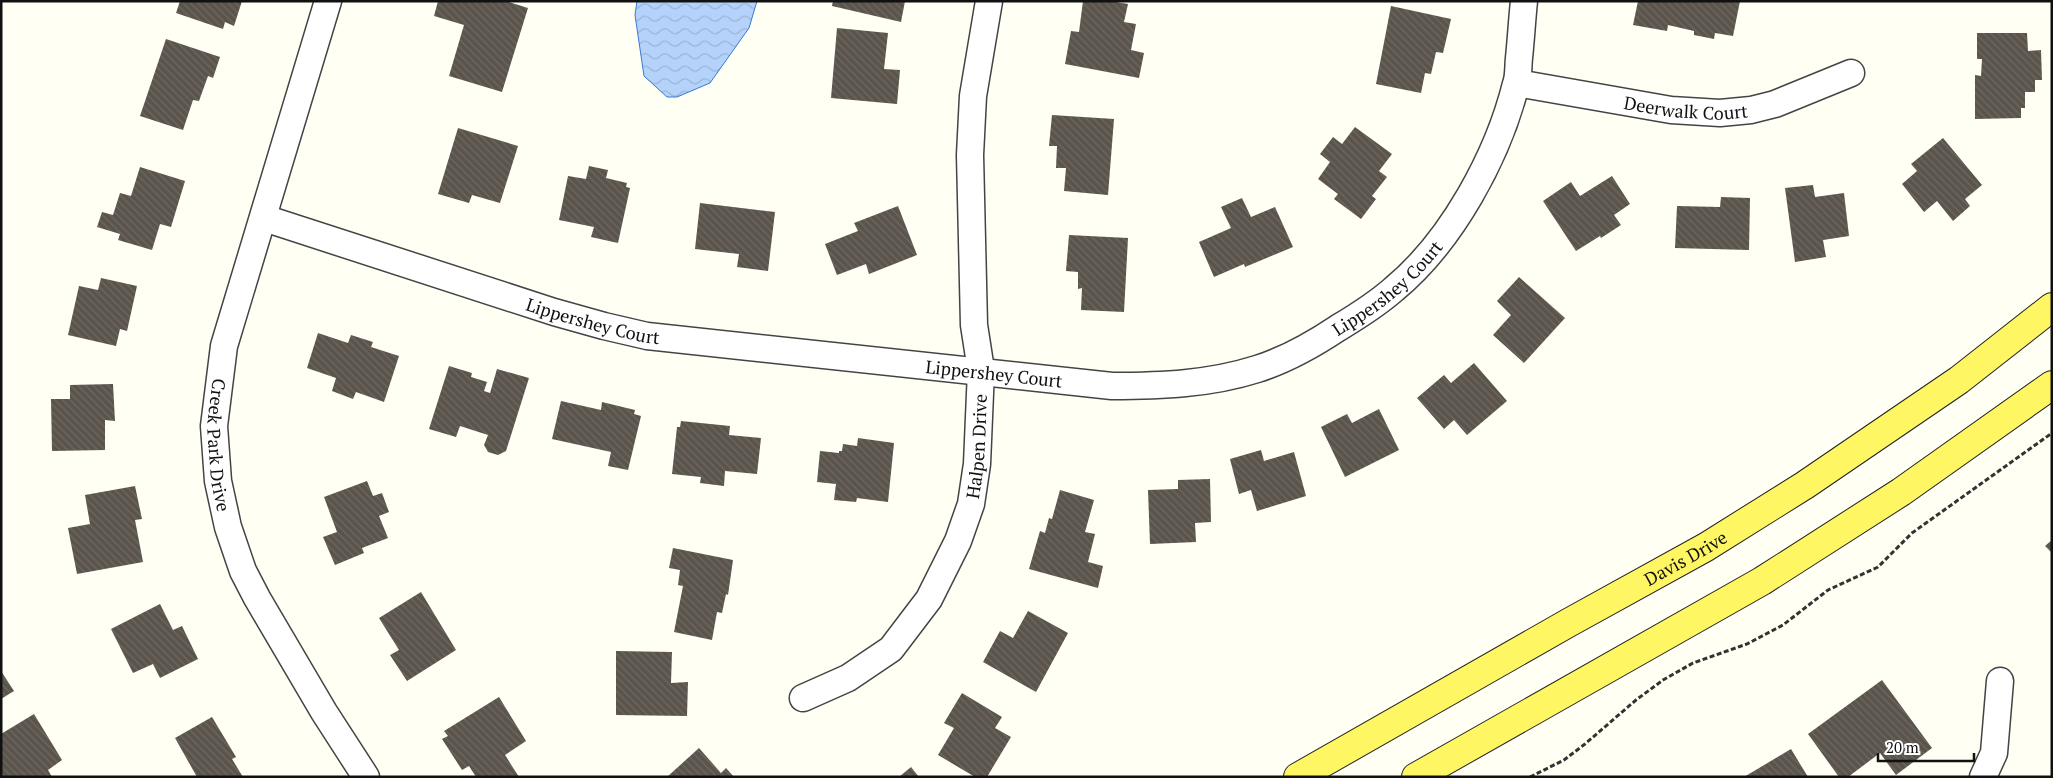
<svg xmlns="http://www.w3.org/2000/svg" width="2053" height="778" font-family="'PT Serif',serif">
<defs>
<pattern id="water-waves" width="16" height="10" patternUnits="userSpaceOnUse" patternTransform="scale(1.25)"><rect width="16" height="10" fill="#b5d3fa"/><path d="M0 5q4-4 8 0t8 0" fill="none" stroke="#9bb4d5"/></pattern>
<pattern id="building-back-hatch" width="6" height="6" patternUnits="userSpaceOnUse" patternTransform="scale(1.25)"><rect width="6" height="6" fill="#5a544c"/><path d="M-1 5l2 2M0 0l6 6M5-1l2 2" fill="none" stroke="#6d6862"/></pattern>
</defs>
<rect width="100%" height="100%" fill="#fffff4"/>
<!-- water -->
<path fill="url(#water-waves)" stroke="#3679d7" d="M 637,1 L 757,1 L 749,28 L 710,83 L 677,97 L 667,97 L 644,76 L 635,15 Z"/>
<!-- building -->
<g fill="url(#building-back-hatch)">
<path d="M 180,1 L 242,1 L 234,26 L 225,22 L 223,29 L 176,13 Z"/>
<path d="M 438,1 L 506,1 L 528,8 L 502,92 L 449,76 L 464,25 L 434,16 Z"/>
<path d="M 833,1 L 905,1 L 901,22 L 832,6 Z"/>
<path d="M 1083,1 L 1110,1 L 1128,4 L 1124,22 L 1136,24 L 1131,50 L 1144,53 L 1139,78 L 1065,64 L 1071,31 L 1079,32 Z"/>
<path d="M 1638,1 L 1740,1 L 1733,36 L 1715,33 L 1714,39 L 1694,35 L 1694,31 L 1668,25 L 1667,31 L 1633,25 Z"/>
<path d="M 1391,6 L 1451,19 L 1443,53 L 1436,52 L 1431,74 L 1425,73 L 1421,93 L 1376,84 Z"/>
<path d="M 837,28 L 888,33 L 884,69 L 900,70 L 897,104 L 831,98 Z"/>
<path d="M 1977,33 L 2027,33 L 2028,51 L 2041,50 L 2042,80 L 2035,80 L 2035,92 L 2025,92 L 2025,108 L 2021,108 L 2021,118 L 1975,119 L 1975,75 L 1981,76 L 1982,59 L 1977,59 Z"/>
<path d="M 166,39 L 220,57 L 213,78 L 208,76 L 199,101 L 193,100 L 183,130 L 140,116 Z"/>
<path d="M 1052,115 L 1114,119 L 1108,195 L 1064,191 L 1066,168 L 1056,168 L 1057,146 L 1049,146 Z"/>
<path d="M 1355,127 L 1392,154 L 1379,171 L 1387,177 L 1372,196 L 1376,199 L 1361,219 L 1334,199 L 1338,194 L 1318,179 L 1330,162 L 1320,154 L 1333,137 L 1342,144 Z"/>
<path d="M 458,128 L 518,146 L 500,203 L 472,195 L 469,203 L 438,194 Z"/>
<path d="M 1943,138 L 1982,185 L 1965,199 L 1970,206 L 1953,221 L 1937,201 L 1924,212 L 1902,184 L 1917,171 L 1911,164 Z"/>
<path d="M 589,166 L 608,170 L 606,178 L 627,183 L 626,187 L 630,188 L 618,243 L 591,237 L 594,227 L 559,220 L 568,176 L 586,179 Z"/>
<path d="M 140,167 L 185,181 L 171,227 L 160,224 L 152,250 L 118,240 L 120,234 L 97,227 L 102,212 L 113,215 L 120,193 L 131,196 Z"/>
<path d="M 1612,176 L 1630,204 L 1614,215 L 1621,225 L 1601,238 L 1600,236 L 1576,251 L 1543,201 L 1571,182 L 1580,196 Z"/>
<path d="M 1813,185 L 1815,197 L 1844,193 L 1849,236 L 1823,240 L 1826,257 L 1795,262 L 1785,188 Z"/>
<path d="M 1721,197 L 1750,198 L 1749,250 L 1675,248 L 1677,206 L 1720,207 Z"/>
<path d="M 1242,198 L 1251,217 L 1275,207 L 1293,247 L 1245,267 L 1244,264 L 1214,277 L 1199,242 L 1231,228 L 1221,207 Z"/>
<path d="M 700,203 L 775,212 L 768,271 L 737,267 L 739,254 L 695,249 Z"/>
<path d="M 898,206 L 917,255 L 869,274 L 866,264 L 837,275 L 825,244 L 858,231 L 854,223 Z"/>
<path d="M 1069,235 L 1128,238 L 1124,312 L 1081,310 L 1082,288 L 1078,289 L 1078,272 L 1066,271 Z"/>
<path d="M 1519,277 L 1565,318 L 1524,363 L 1493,335 L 1511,315 L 1497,301 Z"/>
<path d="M 101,278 L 137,286 L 127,331 L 120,329 L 116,346 L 68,335 L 79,286 L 98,290 Z"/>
<path d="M 318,333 L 348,343 L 351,335 L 373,342 L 371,347 L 399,356 L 384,402 L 356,392 L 353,399 L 332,391 L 336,378 L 307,368 Z"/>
<path d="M 1474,363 L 1507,401 L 1467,435 L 1454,420 L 1444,429 L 1417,398 L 1444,375 L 1451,383 Z"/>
<path d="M 449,366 L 472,373 L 471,377 L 487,382 L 484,391 L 490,393 L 497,369 L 529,378 L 506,451 L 498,455 L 488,452 L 484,445 L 488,435 L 460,426 L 456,437 L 429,429 Z"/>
<path d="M 113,384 L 115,421 L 105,420 L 105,450 L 52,451 L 51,399 L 70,399 L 70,385 Z"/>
<path d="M 561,401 L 601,410 L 602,402 L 635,410 L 634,414 L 641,416 L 628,470 L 608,466 L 611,452 L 552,439 Z"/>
<path d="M 1379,409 L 1399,450 L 1345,477 L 1321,427 L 1347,414 L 1352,423 Z"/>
<path d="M 681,421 L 730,426 L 729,435 L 761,438 L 757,474 L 725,471 L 724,486 L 700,483 L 701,477 L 672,474 L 677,427 L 680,427 Z"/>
<path d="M 858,438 L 894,443 L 888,502 L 857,498 L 856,502 L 834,500 L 836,484 L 817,482 L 820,451 L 839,453 L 839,451 L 842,451 L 843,444 L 857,446 Z"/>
<path d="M 1261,450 L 1264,461 L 1294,452 L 1306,496 L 1257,511 L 1251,490 L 1239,494 L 1230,459 Z"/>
<path d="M 1210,479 L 1211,522 L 1195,523 L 1196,542 L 1150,544 L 1148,490 L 1178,489 L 1178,480 Z"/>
<path d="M 367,481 L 373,496 L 382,493 L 389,512 L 379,516 L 388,538 L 362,548 L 364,553 L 335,565 L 323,537 L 337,532 L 324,497 Z"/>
<path d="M 135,486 L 142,519 L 135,520 L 143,562 L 77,574 L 68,528 L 90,524 L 85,495 Z"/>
<path d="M 1060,490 L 1094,500 L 1085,532 L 1095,534 L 1088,562 L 1103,566 L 1098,588 L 1029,569 L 1040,531 L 1045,533 L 1049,518 L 1052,519 Z"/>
<path d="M 2052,540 L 2052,553 L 2045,546 Z"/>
<path d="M 673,548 L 733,560 L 728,595 L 726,594 L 722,613 L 717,612 L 712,640 L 674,632 L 683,586 L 678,585 L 680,570 L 669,568 Z"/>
<path d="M 421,592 L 456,650 L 407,681 L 390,655 L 399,650 L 379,618 Z"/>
<path d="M 160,604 L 173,630 L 182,626 L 198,659 L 160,678 L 153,664 L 133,673 L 111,629 Z"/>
<path d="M 1028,611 L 1068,633 L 1036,692 L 983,662 L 1000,631 L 1013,638 Z"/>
<path d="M 616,651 L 672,652 L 671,683 L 688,682 L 687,716 L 616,715 Z"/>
<path d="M 1,671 L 14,691 L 1,699 Z"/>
<path d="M 1882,680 L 1932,748 L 1896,775 L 1880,753 L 1848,777 L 1839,777 L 1808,734 Z"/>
<path d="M 962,693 L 1002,717 L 995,728 L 1011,737 L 987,777 L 975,777 L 938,755 L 954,728 L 944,723 Z"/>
<path d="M 499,697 L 526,741 L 505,755 L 519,777 L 476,777 L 469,766 L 462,770 L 442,739 L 448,736 L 444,731 Z"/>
<path d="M 34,714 L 62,760 L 48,770 L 52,777 L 1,777 L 1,734 Z"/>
<path d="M 212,717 L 236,757 L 232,759 L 243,777 L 197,777 L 175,738 Z"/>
<path d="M 699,748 L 721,773 L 726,768 L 734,777 L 667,777 Z"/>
<path d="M 1791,749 L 1808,777 L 1744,777 Z"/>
<path d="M 911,767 L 919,777 L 899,777 Z"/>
</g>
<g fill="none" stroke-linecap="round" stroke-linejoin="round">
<!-- street casing -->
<g stroke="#444" stroke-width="29">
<g id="street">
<path id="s1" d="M 328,1 L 224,346 L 214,426 L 218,481 L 228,527 L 243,571 L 257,598 L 324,712 L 366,777"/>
<path id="s2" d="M 1517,83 L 1671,110 L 1720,113 L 1751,110 L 1775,104 L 1851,73"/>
<path id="s3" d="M 264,218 L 554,312 L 604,326 L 647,336 L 1112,386 C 1161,386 1210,384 1257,369 C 1286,360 1314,344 1338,328 C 1358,316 1377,304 1394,289 C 1452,241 1498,156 1516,84 C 1519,76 1518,66 1519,58 C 1521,39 1522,20 1524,1"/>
<path id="s4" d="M 803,698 L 848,678 L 891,649 L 929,599 L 958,541 L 971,504 L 977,464 L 981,370 L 974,325 L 970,155 L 973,96 L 989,1"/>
<path d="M 1983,777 L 1994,753 L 2000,681"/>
</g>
</g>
<!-- primary casing -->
<g stroke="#222" stroke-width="30">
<g id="primary">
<path id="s5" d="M 1298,777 L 1570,622 L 1706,547 L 1805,485 L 1959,380 L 2052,307"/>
<path d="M 1416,777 L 1762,581 L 1901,492 L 2052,385"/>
</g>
</g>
<!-- path -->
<path stroke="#333" stroke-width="3" stroke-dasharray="5 2.5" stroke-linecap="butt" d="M 1530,777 L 1564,760 L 1585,744 L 1636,700 L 1663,680 L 1693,663 L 1747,644 L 1783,625 L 1828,590 L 1878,567 L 1912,533 L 2052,433"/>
<!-- street -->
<use href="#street" stroke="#fff" stroke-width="26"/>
<!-- primary -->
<use href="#primary" stroke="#fff664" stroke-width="28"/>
</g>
<g text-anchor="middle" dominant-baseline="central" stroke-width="5" stroke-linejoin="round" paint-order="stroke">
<!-- street labels -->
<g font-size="18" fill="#111" stroke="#fff">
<text stroke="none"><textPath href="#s2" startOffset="171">Deerwalk Court</textPath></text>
<text stroke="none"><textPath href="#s3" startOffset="1170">Lippershey Court</textPath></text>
<text stroke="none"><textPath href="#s3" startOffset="345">Lippershey Court</textPath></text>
<text stroke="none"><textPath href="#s3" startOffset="750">Lippershey Court</textPath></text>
<text stroke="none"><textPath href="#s1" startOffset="460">Creek Park Drive</textPath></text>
<text stroke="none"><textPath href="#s4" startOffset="326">Halpen Drive</textPath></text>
<text stroke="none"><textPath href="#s5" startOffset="445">Davis Drive</textPath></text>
</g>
</g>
<!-- border -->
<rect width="2053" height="778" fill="none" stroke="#111111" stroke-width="5"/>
<!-- scale -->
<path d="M1878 753v8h96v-8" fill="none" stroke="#111111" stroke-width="2.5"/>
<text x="1886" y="753" font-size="15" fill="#111111" stroke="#ffffff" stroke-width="4" paint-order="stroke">20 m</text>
</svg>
